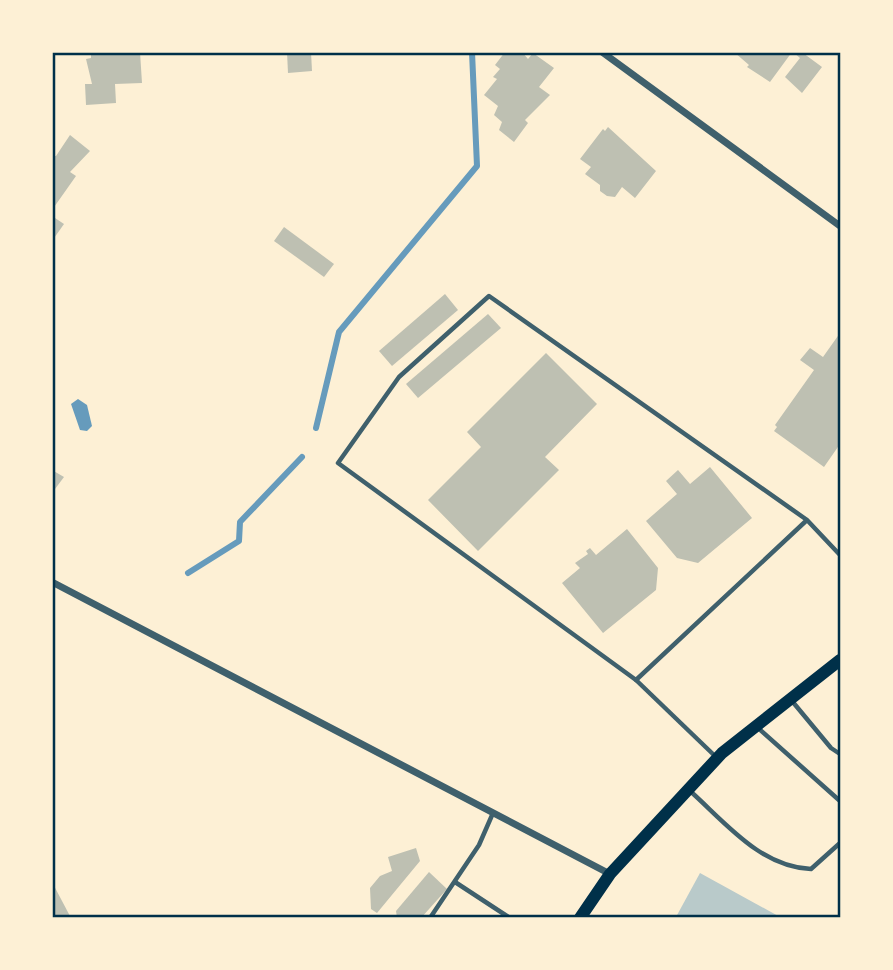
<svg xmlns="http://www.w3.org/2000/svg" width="893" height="970" font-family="'Noto Sans',sans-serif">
<rect width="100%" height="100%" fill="#fdf0d5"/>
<!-- green -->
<path fill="#b9caca" d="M 700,873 L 780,917 L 676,917 Z"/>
<!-- water -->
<path fill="#669bbc" d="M 78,399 L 87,405 L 92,426 L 87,431 L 80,430 L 71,404 Z"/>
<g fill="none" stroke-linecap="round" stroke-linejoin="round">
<!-- stream -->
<g stroke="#669bbc" stroke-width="6">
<path d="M 316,428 L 339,332 L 477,166 L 472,52"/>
<path d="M 188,573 L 239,541 L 240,522 L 302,457"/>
</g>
</g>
<!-- building -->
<g fill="#bec0b2">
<path d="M 91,52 L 140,52 L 142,83 L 115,84 L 116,103 L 86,105 L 85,84 L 92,84 L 86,59 L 91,58 Z"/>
<path d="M 287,52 L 311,52 L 312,71 L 288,73 Z"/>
<path d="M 505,52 L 522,52 L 528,59 L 533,53 L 554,68 L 539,87 L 550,95 L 525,120 L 528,123 L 514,142 L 499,130 L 502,122 L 494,115 L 498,106 L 484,95 L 497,79 L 493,77 L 500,69 L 495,65 Z"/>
<path d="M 734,52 L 792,52 L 770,82 L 747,67 L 749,65 Z"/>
<path d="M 793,52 L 803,53 L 822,67 L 802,93 L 785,77 L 800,58 Z"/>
<path d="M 608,127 L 656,171 L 635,198 L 622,187 L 615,197 L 607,196 L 600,191 L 600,185 L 585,174 L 591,167 L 580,159 L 603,129 L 605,131 Z"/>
<path d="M 70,135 L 90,151 L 70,172 L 76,176 L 52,210 L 52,156 L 56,156 Z"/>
<path d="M 52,216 L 64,224 L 52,241 Z"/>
<path d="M 284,227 L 334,264 L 324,277 L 274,241 Z"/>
<path d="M 445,294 L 458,310 L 392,366 L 379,351 Z"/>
<path d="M 488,314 L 501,328 L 418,398 L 406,384 Z"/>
<path d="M 840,333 L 840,444 L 824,467 L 774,431 L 777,427 L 775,425 L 814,370 L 800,360 L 810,348 L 823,357 Z"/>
<path d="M 546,353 L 597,404 L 545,457 L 559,470 L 478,551 L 428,500 L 481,447 L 467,432 Z"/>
<path d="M 710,467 L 752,518 L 698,563 L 677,558 L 646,521 L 677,494 L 666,481 L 678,470 L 690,484 Z"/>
<path d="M 52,470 L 64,477 L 52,493 Z"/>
<path d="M 627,529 L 658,568 L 656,590 L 603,633 L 562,583 L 580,568 L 575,563 L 588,554 L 586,551 L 590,548 L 596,555 Z"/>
<path d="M 416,848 L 420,861 L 377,913 L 371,909 L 370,888 L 380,876 L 392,871 L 388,857 Z"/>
<path d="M 429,872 L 447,889 L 421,918 L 397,918 L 396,911 Z"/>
<path d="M 52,882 L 71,918 L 52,918 Z"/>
</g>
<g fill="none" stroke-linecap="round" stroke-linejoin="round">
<!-- service -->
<g stroke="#3f606c" stroke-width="4.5">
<path d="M 807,520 L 489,296 L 399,377 L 338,463 L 636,680 L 807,520 L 840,555"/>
<path d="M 636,680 L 716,757"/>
<path d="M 792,701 L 831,748 L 840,754"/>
<path d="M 757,727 L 840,801"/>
<path d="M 689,790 C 725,822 760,867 811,869 L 840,843"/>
<path d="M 455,882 L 510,918"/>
<path d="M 430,918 L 479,845 L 493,813"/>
</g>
<!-- minor -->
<g stroke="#3f606c" stroke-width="7">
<path d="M 602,52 L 840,226"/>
<path d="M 52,582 L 610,874"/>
</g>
<!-- primary -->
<path stroke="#003049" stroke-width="12" d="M 580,918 L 610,874 L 722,753 L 840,660"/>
</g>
<!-- border -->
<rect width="893" height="970" fill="none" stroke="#fdf0d5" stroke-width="108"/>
<rect x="54" y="54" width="785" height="862" fill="none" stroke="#003049" stroke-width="2.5"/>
</svg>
